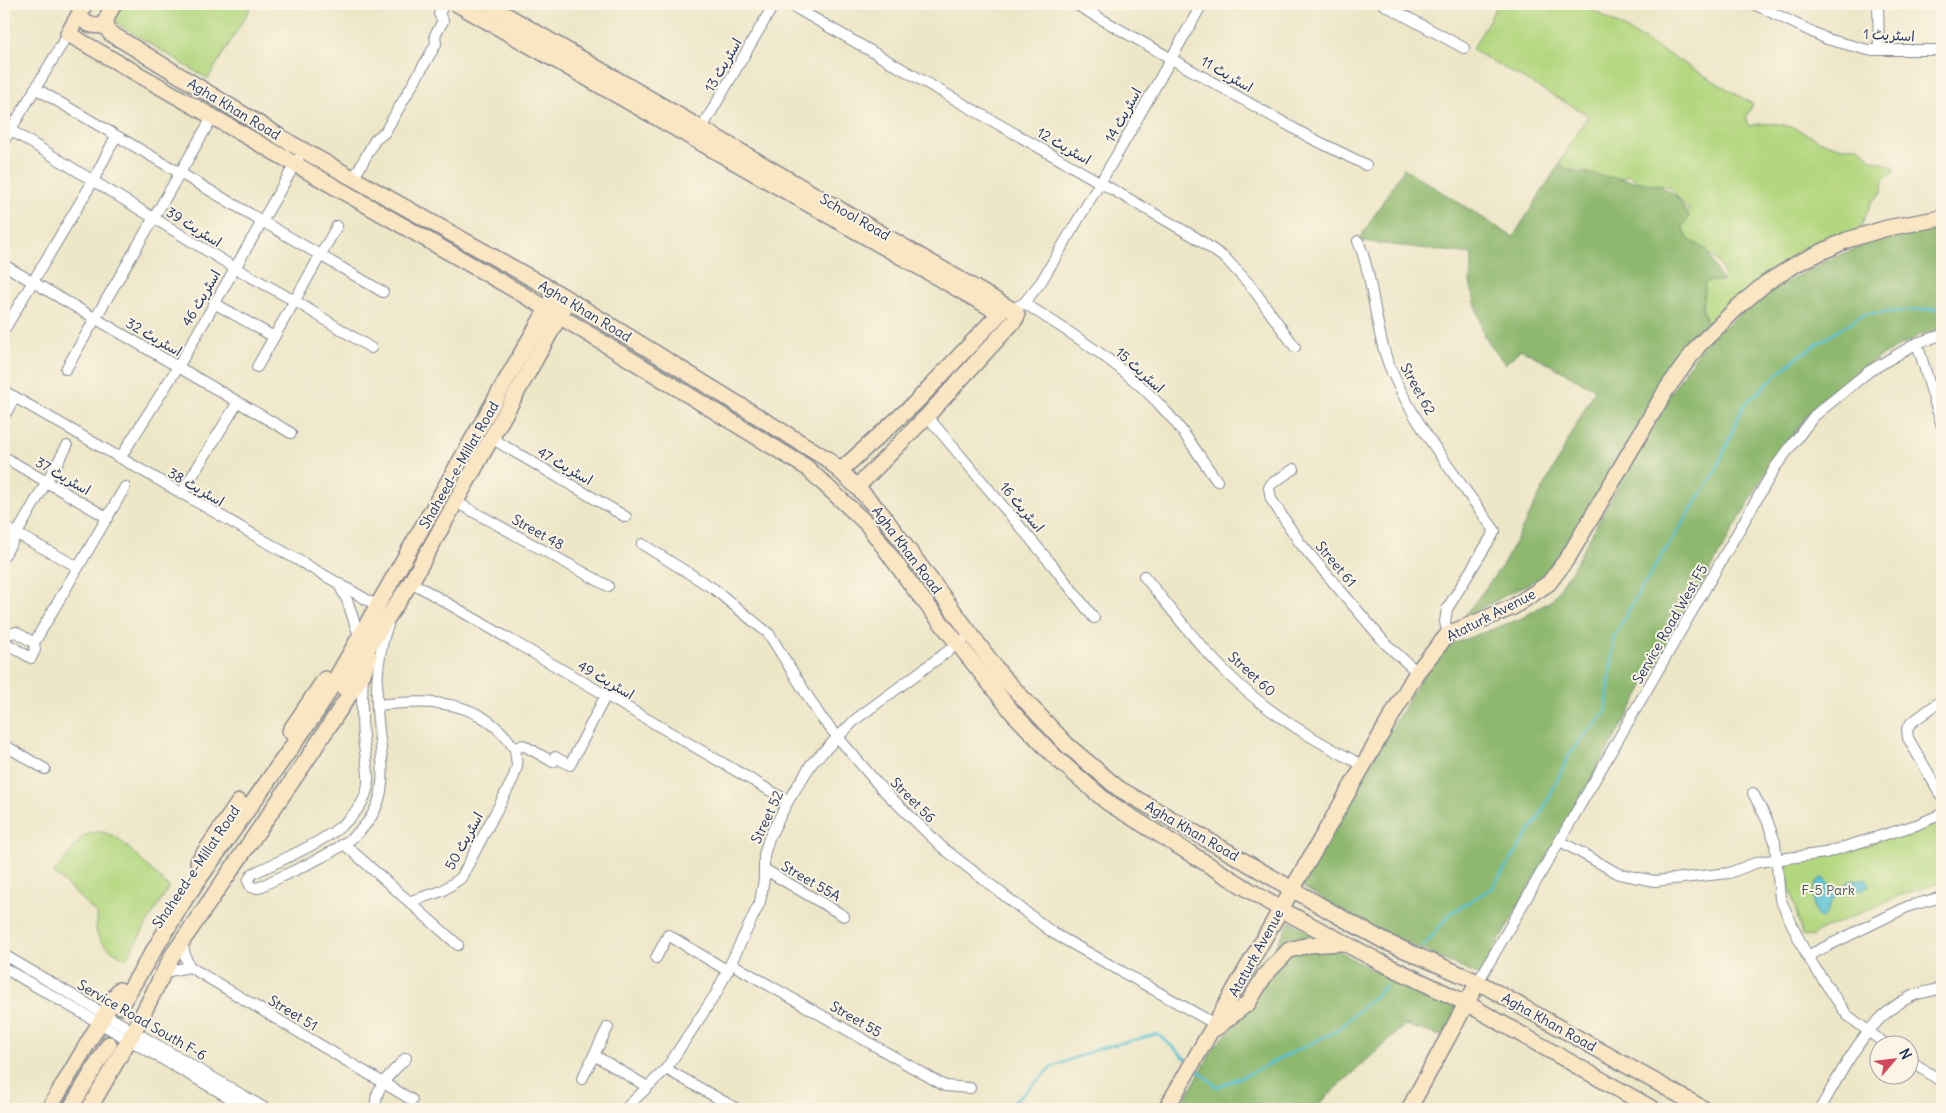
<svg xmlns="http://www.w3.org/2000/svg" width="1946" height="1113" font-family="Delius,'Playpen Sans Arabic',sans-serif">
<rect width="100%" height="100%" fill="#fcf5e5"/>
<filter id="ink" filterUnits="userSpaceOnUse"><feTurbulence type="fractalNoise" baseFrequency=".02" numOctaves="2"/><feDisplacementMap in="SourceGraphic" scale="10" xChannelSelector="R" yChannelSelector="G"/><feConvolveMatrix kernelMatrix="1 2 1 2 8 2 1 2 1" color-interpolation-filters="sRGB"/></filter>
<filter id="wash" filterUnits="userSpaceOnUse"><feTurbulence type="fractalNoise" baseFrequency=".0096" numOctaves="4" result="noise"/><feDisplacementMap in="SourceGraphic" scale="20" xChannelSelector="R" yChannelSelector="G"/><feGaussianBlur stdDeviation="1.12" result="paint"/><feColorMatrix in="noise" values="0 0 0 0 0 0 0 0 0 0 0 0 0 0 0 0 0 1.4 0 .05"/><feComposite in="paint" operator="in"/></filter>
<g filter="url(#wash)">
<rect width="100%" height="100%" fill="#ede6c7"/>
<!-- green -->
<g fill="#b3d77f" stroke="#67836e">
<path d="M 122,4 L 253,4 L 208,79 L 113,21 Z"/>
<path d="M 1498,4 L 1583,4 L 1753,104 L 1746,118 L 1748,126 C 1792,117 1798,134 1835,146 C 1843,149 1851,146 1859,146 L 1871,159 L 1894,167 L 1895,171 L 1883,179 L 1882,192 L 1872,201 L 1860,228 L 1795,257 L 1772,270 L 1713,321 L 1707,323 L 1701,303 L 1705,281 L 1721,281 L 1724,276 C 1719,253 1698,251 1685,236 L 1683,228 L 1689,210 C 1679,202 1681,201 1674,192 C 1668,182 1650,185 1640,185 L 1630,175 L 1617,180 L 1597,177 L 1578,169 L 1569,172 L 1559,164 L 1588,115 L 1472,50 Z"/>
<path d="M 1942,817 L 1942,882 L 1899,896 L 1817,932 L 1812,937 L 1802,935 L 1784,864 L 1864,846 Z"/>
<path d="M 99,831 L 117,837 L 169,887 L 126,959 C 115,952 97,944 96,929 C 96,922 99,920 96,913 L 54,873 L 83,836 Z"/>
</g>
<!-- forest -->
<g fill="#8eb86e" stroke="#547466">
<path d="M 1559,164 L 1572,171 L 1659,185 L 1676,196 L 1689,216 L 1683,228 L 1687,238 L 1707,250 L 1721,281 L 1705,282 L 1702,310 L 1707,323 L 1545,575 L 1464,617 L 1504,563 L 1595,389 L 1521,349 L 1505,364 L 1484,336 L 1470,283 L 1472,254 L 1358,241 L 1404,168 L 1513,237 Z"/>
<path d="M 1942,230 L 1942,329 L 1922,334 L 1870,362 L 1817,403 L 1772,462 L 1479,976 L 1368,925 L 1299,885 L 1438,649 L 1520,619 L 1552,600 L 1573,568 L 1622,478 L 1660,416 L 1672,391 L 1705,342 L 1764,294 L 1828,260 L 1887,235 Z"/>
<path d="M 1290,921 L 1366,967 L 1460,1009 L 1445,1037 L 1405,1025 L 1314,1109 L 1179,1109 L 1215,1046 L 1231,1029 Z"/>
</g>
<!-- water -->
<path fill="#59c2d5" stroke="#3a789a" d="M 1821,878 L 1824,878 L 1835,892 L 1850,881 L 1866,878 L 1870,884 L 1864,890 C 1858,891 1852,888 1847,890 C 1833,893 1830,907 1824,917 L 1820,919 C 1810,911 1812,886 1821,878 Z"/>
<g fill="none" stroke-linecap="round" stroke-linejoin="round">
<!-- stream -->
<g stroke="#59c2d5" stroke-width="2.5">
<path d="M 1423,947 L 1451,913 L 1492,888 L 1540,816 L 1570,753 L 1606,712 L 1614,637 L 1640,590 L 1716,471 L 1743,406 L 1796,358 L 1864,314 L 1942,308"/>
<path d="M 1198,1070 L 1217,1087 L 1253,1072 L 1336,1031 L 1386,986"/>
<path d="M 1007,1109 L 1052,1067 L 1097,1049 L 1158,1034 L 1186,1059"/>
</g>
</g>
</g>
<g filter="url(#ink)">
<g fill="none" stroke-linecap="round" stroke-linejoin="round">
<!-- secondary-tunnel -->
<path stroke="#c3c1b2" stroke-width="15" stroke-dasharray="15 8" stroke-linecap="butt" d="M 101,1039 L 120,1006"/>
<!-- street casing -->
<g stroke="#848a92" stroke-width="12">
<g id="street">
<path d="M 789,4 L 1195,237 L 1226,259 L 1251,286 L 1295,347"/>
<path d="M 1075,4 L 1309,137 L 1366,165"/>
<path d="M 1383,4 L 1464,48"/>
<path d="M 1754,4 L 1827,39 L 1868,50 L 1942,50"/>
<path d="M 1878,4 L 1879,50"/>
<path d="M 35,88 L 383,292"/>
<path d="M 4,126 L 235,268 L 295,301 L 371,348"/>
<path d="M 699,133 L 774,4"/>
<path d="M 4,141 L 68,34"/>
<path d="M 354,178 L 375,140 L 385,132 L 436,44 L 435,35 L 443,21 L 439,14 L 444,4"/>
<path d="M 1358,241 C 1375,282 1374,330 1391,370 C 1416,428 1459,480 1495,531 L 1447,609 L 1445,622 L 1448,634"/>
<path d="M 4,265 L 291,433"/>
<path d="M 214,303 L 274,337"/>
<path d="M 1024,303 C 1075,336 1129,368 1169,415 C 1187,435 1201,459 1217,481"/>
<path d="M 1013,309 L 1024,303 L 1041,282 L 1119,151 L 1202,4"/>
<path d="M 4,330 L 93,181 L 116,136"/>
<path d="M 1917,343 L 1942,426"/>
<path d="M 257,367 L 337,226"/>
<path d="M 66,369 L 213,116"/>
<path d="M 4,391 L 376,605"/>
<path d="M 4,416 L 15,397"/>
<path d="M 927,416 L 1054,567 L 1094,618"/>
<path d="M 491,438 L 626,517"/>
<path d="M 4,457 L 108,518"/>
<path d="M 120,458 L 178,367 L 298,159"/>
<path d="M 1294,469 L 1271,484 L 1269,488 L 1271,499 L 1300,543 L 1386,644 L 1417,672"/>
<path d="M 181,494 L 238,402"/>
<path d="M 456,502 L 608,586"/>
<path d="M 4,527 L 78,567"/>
<path d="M 642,544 L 714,589 L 769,634 L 820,716 L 881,788 L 943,848 L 1053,933 L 1215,1024"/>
<path d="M 4,556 L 67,446"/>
<path d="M 1144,576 C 1173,611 1201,649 1234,680 C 1272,716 1318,742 1364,766"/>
<path d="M 411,582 L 788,801"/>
<path d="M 340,587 L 347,600 L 359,636"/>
<path d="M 4,635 L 16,632 L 34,643 L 35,650 L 31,658 L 4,642"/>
<path d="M 34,643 L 125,487"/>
<path d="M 363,675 C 362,696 361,716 363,737 C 364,752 369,767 368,783 C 365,829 288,856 252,874 L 248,881 L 251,887 L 258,888 C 287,873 327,858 352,838 C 399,800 378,755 377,704 C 376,680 379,648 388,625"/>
<path d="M 1942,700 L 1911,723 L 1907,729 L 1908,738 L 1942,797"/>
<path d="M 377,705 C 431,699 481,698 515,749"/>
<path d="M 4,745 L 45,769"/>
<path d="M 1753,793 L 1767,820 L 1775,842 L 1780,899 L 1807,956 L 1847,1015 L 1888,1046"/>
<path d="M 1560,841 L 1619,874 L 1655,881 L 1729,873 L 1758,862 L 1825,853 L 1916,825 L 1942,814"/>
<path d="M 344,844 L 458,945"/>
<path d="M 764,869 L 844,916"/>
<path d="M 411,901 L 442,891 L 461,878 L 513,779 L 517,766 L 515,749 L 523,745 L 553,762 L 555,757 L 570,765 L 606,695"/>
<path d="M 4,955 L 266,1109"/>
<path d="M 1807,956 L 1909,906 L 1942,897"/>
<path d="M 656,958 L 668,935 L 728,971"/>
<path d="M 732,964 L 945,1086 L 970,1088"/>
<path d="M 190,967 L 412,1100"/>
<path d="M 4,968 L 249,1109"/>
<path d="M 164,972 L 190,967 L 186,959 L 182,942"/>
<path d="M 1478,982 L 1776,466 L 1814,416 L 1868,372 L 1917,343 L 1942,335"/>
<path d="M 594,1055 L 646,1086"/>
<path d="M 1908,1059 L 1942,1082"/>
<path d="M 666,1069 L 737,1109"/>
<path d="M 582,1079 L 608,1027"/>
<path d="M 376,1109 C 373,1087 392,1073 406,1058"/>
<path d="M 625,1109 L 666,1069 L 717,992 L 760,902 L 764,879 L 764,855 L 769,838 L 788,801 L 812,763 L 856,719 L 963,640"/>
<path d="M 1820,1109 C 1844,1068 1867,1017 1912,996 C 1921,992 1933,991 1942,988"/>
</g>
</g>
<!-- secondary casing -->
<g stroke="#848a92" stroke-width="18">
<g id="secondary">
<path d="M 85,4 L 68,34 L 548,309 L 806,467 L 867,524 L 916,591 L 1013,713 L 1054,756 L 1107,802 L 1280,909 L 1382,963 L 1466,1003 L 1653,1109"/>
<path d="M 114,4 C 108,15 102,22 110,33 L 292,144 L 556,292 L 827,459 L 857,487 L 881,513 L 1001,675 L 1067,745 L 1118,788 L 1335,914 L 1384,941 L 1478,982 L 1704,1109"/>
<path d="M 457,4 L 1000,313 L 915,403 L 840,471"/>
<path d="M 487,4 L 1016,312 L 1017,316 L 1014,321 L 927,416 L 857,487"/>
<path d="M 79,14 C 85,26 93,26 106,26"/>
<path d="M 342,687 L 411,582 L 564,308"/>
<path d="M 290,731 L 325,679"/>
<path d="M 198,862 L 239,802"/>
<path d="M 120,1006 L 185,899 L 319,708 L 552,300"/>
<path d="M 1216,1028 L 1248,1003 L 1265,975 L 1289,950 L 1309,945 L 1341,943"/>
<path d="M 49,1109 L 119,990"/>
<path d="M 70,1109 L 109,1044"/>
<path d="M 89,1109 L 134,1031 L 172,956 L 306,761 L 363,674 L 369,656"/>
<path d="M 1166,1109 L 1417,672 L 1448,634 L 1513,607 L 1549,583 L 1569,556 L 1666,390 L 1698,346 L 1740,305 L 1766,283 L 1798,263 L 1847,240 L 1887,228 L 1942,218"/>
<path d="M 1409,1109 L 1478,982"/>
</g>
</g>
<!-- street -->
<use href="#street" stroke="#fff" stroke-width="10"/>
<!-- secondary -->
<use href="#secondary" stroke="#fbe6c4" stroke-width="15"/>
</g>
</g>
<g text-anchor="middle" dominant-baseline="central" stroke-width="4" stroke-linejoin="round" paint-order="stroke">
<!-- street labels -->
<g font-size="14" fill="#1b2f5e" stroke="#fcf5e5">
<text transform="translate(1889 35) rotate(3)">اسٹریٹ 1</text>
<text transform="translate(723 65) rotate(-60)">اسٹریٹ 13</text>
<text transform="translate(1227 74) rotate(30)">اسٹریٹ 11</text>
<text transform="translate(234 109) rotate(31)">Agha Khan Road</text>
<text transform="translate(1123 115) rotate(-61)">اسٹریٹ 14</text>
<text transform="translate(1064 146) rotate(30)">اسٹریٹ 12</text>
<text transform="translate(855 217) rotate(30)">School Road</text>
<text transform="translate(194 227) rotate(32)">اسٹریٹ 39</text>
<text transform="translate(201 298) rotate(-60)">اسٹریٹ 46</text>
<text transform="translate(585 311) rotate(31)">Agha Khan Road</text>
<text transform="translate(154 337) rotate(30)">اسٹریٹ 32</text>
<text transform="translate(1140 370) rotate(42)">اسٹریٹ 15</text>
<text transform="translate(1418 389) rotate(61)">Street 62</text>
<text transform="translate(459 465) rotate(-60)">Shaheed-e-Millat Road</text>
<text transform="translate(565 466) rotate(30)">اسٹریٹ 47</text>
<text transform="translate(63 476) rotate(30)">اسٹریٹ 37</text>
<text transform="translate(196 487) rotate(30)">اسٹریٹ 38</text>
<text transform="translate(1022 507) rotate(50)">اسٹریٹ 16</text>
<text transform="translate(538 532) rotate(29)">Street 48</text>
<text transform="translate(907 550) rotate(53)">Agha Khan Road</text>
<text transform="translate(1336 564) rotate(50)">Street 61</text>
<text transform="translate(1491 615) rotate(-27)">Ataturk Avenue</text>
<text transform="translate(1670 624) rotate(-60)">Service Road West F5</text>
<text transform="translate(1252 674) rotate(42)">Street 60</text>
<text transform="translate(606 680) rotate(30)">اسٹریٹ 49</text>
<text transform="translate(913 800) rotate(45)">Street 56</text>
<text transform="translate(767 817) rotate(-65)">Street 52</text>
<text transform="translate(1192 831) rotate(30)">Agha Khan Road</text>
<text transform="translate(464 841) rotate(-61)">اسٹریٹ 50</text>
<text transform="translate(196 867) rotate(-56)">Shaheed-e-Millat Road</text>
<text transform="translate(811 881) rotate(30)">Street 55A</text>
<text transform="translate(1256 953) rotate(-61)">Ataturk Avenue</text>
<text transform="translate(293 1013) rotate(31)">Street 51</text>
<text transform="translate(856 1019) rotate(30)">Street 55</text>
<text transform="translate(142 1020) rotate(30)">Service Road South F-6</text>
<text transform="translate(1549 1022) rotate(29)">Agha Khan Road</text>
</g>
<!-- park labels -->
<g font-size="14" fill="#415966" stroke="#fcf5e5">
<text x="1828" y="890">F-5 Park</text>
</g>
</g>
<!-- margin -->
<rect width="1946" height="1113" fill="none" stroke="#fcf5e5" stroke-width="20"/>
<!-- north arrow -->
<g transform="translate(1894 1060) rotate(62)"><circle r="24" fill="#fcf5e5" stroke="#a2a6af"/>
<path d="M0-4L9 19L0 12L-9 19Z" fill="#d1495b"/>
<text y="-8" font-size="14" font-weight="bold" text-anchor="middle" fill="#1b2f5e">N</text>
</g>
</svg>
